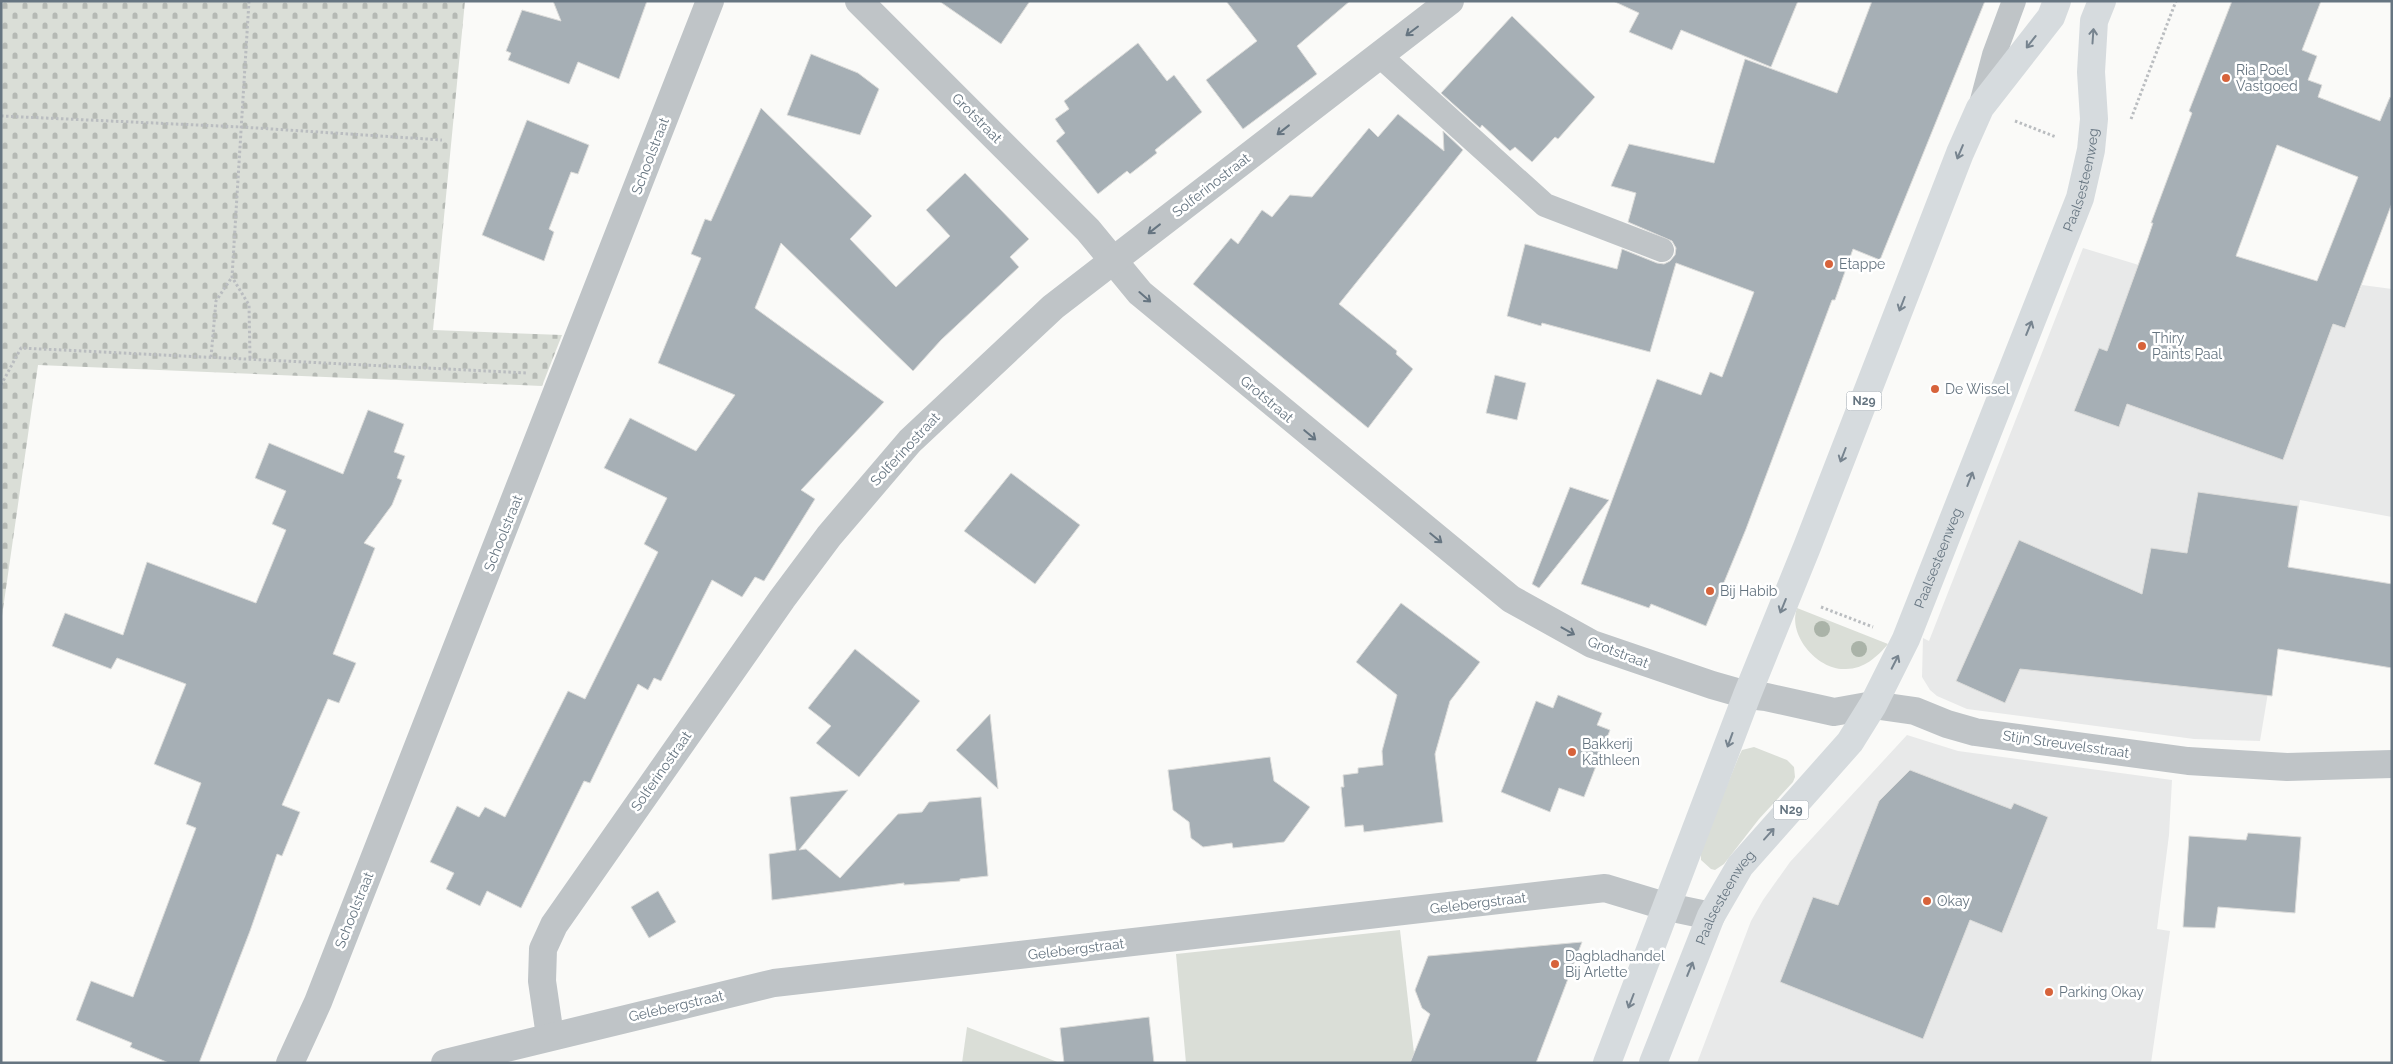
<svg xmlns="http://www.w3.org/2000/svg" width="2393" height="1064" font-family="Raleway,sans-serif">
<defs>
<pattern id="cemetery-stones" width="16" height="16" patternUnits="userSpaceOnUse" patternTransform="scale(1.25)"><rect width="16" height="16" fill="#daded7"/><path d="M2 7V4a2 2 0 0 1 4 0v3zM10 15v-3a2 2 0 0 1 4 0v3z" fill="#b5b9b4"/></pattern>
</defs>
<rect width="100%" height="100%" fill="#fafaf8"/>
<!-- built -->
<g fill="#e8e9e9">
<path d="M 2083,248 L 2345,328 L 2362,285 L 2392,289 L 2392,517 L 2300,500 L 2260,741 L 2194,739 L 1967,709 L 1937,696 L 1930,690 L 1922,677 L 1923,638 L 1929,641 Z"/>
<path d="M 1907,735 L 1958,751 L 2172,780 L 2169,835 L 2157,929 L 2170,931 L 2151,1063 L 1697,1063 L 1751,921 L 1763,900 L 1790,862 Z"/>
</g>
<!-- green -->
<g fill="#daded7">
<path d="M 1797,608 L 1888,644 C 1877,657 1864,669 1846,669 C 1819,671 1787,636 1797,608 Z"/>
<path d="M 1754,747 L 1787,760 L 1794,767 L 1795,777 L 1793,782 L 1759,819 L 1724,864 L 1715,870 L 1711,869 L 1701,860 L 1701,849 L 1739,756 L 1742,750 Z"/>
<path d="M 1400,930 L 1414,1053 L 1410,1063 L 1186,1063 L 1176,954 Z"/>
<path d="M 967,1027 L 1060,1063 L 962,1063 Z"/>
</g>
<!-- cemetery -->
<path fill="url(#cemetery-stones)" d="M 1,1 L 465,1 L 433,330 L 562,335 L 542,386 L 38,365 L 1,623 Z"/>
<!-- building -->
<g fill="#a6afb5" stroke="#dcdcda" fill-rule="evenodd">
<path d="M 553,1 L 647,1 L 619,79 L 578,62 L 569,84 L 508,60 L 511,53 L 506,51 L 522,10 L 561,21 Z"/>
<path d="M 939,1 L 1030,1 L 1001,44 Z"/>
<path d="M 1226,1 L 1350,1 L 1297,46 L 1317,74 L 1243,129 L 1206,80 L 1257,41 Z"/>
<path d="M 1613,1 L 1798,1 L 1771,67 L 1681,30 L 1672,50 L 1629,32 L 1639,13 Z"/>
<path d="M 1872,1 L 1985,1 L 1880,260 L 1853,249 L 1835,300 L 1832,300 L 1746,529 L 1706,626 L 1651,604 L 1649,608 L 1581,584 L 1657,379 L 1701,395 L 1710,372 L 1722,377 L 1754,292 L 1676,263 L 1650,352 L 1542,323 L 1541,326 L 1507,316 L 1525,244 L 1617,269 L 1622,249 L 1657,263 L 1664,264 L 1670,261 L 1675,255 L 1676,248 L 1672,241 L 1628,222 L 1636,193 L 1611,186 L 1629,144 L 1714,163 L 1745,59 L 1837,93 Z"/>
<path d="M 2232,1 L 2321,1 L 2302,50 L 2317,56 L 2308,80 L 2322,85 L 2318,97 L 2380,121 L 2390,97 L 2392,98 L 2392,203 L 2345,328 L 2333,324 L 2283,460 L 2127,404 L 2119,427 L 2074,411 L 2099,348 L 2107,351 L 2148,238 L 2153,223 L 2151,223 L 2192,113 L 2189,111 ZM 2277,145 L 2358,177 L 2317,281 L 2236,256 Z"/>
<path d="M 1512,16 L 1595,97 L 1558,139 L 1555,137 L 1532,162 L 1515,147 L 1510,151 L 1482,125 L 1480,128 L 1441,93 Z"/>
<path d="M 1138,43 L 1167,81 L 1174,75 L 1202,112 L 1155,150 L 1157,153 L 1130,174 L 1127,171 L 1098,194 L 1056,141 L 1065,133 L 1055,119 L 1069,109 L 1064,101 Z"/>
<path d="M 811,54 L 858,73 L 879,89 L 860,135 L 787,115 Z"/>
<path d="M 761,108 L 872,216 L 850,239 L 896,287 L 950,236 L 926,210 L 965,173 L 1029,239 L 1010,257 L 1019,267 L 941,340 L 913,371 L 781,243 L 755,308 L 884,402 L 801,490 L 815,499 L 764,581 L 755,577 L 742,597 L 712,580 L 661,681 L 654,678 L 648,690 L 638,684 L 590,783 L 584,781 L 521,908 L 487,891 L 480,906 L 446,889 L 454,873 L 430,862 L 457,806 L 479,817 L 485,807 L 505,817 L 568,691 L 585,699 L 658,552 L 644,544 L 667,498 L 604,468 L 630,418 L 696,451 L 735,395 L 658,363 L 701,258 L 691,254 L 705,219 L 711,221 Z"/>
<path d="M 1398,114 L 1444,151 L 1443,131 L 1463,150 L 1339,304 L 1397,351 L 1396,354 L 1413,369 L 1368,428 L 1193,284 L 1231,238 L 1238,244 L 1262,210 L 1272,217 L 1290,195 L 1312,197 L 1369,128 L 1378,137 Z"/>
<path d="M 527,120 L 589,145 L 578,174 L 571,172 L 549,229 L 554,232 L 544,261 L 482,235 Z"/>
<path d="M 1495,375 L 1526,383 L 1517,420 L 1486,413 Z"/>
<path d="M 368,410 L 404,424 L 394,452 L 405,456 L 397,478 L 402,480 L 392,505 L 364,543 L 375,548 L 333,654 L 356,663 L 339,703 L 328,699 L 282,805 L 300,812 L 282,856 L 277,854 L 250,931 L 199,1063 L 169,1063 L 130,1047 L 132,1043 L 76,1020 L 91,981 L 133,997 L 196,828 L 186,824 L 201,783 L 154,764 L 186,684 L 117,658 L 111,669 L 52,646 L 65,613 L 123,635 L 147,562 L 256,603 L 286,530 L 272,524 L 286,491 L 255,478 L 269,443 L 343,474 Z"/>
<path d="M 1011,473 L 1080,525 L 1035,584 L 964,531 Z"/>
<path d="M 1570,487 L 1609,500 L 1539,588 L 1532,584 Z"/>
<path d="M 2198,492 L 2298,506 L 2288,567 L 2392,584 L 2392,668 L 2278,649 L 2272,696 L 2020,669 L 2005,703 L 1956,681 L 2019,540 L 2142,594 L 2151,548 L 2187,553 Z"/>
<path d="M 1401,603 L 1480,662 L 1450,701 L 1435,754 L 1443,822 L 1364,832 L 1363,825 L 1345,827 L 1341,787 L 1344,787 L 1343,775 L 1358,773 L 1358,768 L 1383,765 L 1382,751 L 1397,695 L 1356,662 Z"/>
<path d="M 855,649 L 920,701 L 859,777 L 816,743 L 831,726 L 808,708 Z"/>
<path d="M 1558,695 L 1602,713 L 1597,725 L 1610,730 L 1584,797 L 1559,788 L 1550,812 L 1501,792 L 1536,701 L 1553,708 Z"/>
<path d="M 990,714 L 998,789 L 956,750 Z"/>
<path d="M 1270,757 L 1274,781 L 1310,807 L 1284,842 L 1233,848 L 1232,843 L 1203,847 L 1191,838 L 1189,822 L 1173,810 L 1168,770 Z"/>
<path d="M 1910,770 L 2011,809 L 2014,803 L 2048,817 L 2002,933 L 1970,920 L 1923,1039 L 1780,982 L 1813,897 L 1838,905 L 1879,801 Z"/>
<path d="M 848,790 L 799,850 L 806,849 L 840,878 L 898,814 L 922,812 L 929,802 L 981,797 L 988,876 L 960,879 L 960,881 L 904,885 L 904,883 L 772,900 L 769,854 L 796,850 L 790,797 Z"/>
<path d="M 2248,833 L 2301,837 L 2295,913 L 2218,907 L 2215,928 L 2183,927 L 2189,836 L 2246,840 Z"/>
<path d="M 658,891 L 676,922 L 649,938 L 631,907 Z"/>
<path d="M 1582,942 L 1536,1063 L 1410,1063 L 1430,1014 L 1422,1008 L 1415,990 L 1428,956 Z"/>
<path d="M 1149,1017 L 1154,1063 L 1064,1063 L 1060,1028 Z"/>
</g>
<g fill="none" stroke-linecap="round" stroke-linejoin="round">
<!-- path -->
<g stroke="#babdc0" stroke-width="3" stroke-dasharray="2.5 2.5" stroke-linecap="butt">
<path d="M 249,1 L 232,277 L 249,305 L 250,359"/>
<path d="M 1,116 L 241,127 L 442,140"/>
<path d="M 2131,119 L 2176,1"/>
<path d="M 2015,121 L 2056,137"/>
<path d="M 211,357 L 216,301 L 232,277"/>
<path d="M 1,385 L 21,348 L 528,373"/>
<path d="M 1821,607 L 1873,627"/>
</g>
<!-- service -->
<g stroke="#bfc4c7" stroke-width="24">
<path d="M 1379,55 L 1545,205 L 1662,250"/>
<path d="M 1981,104 L 1994,55 L 2014,1"/>
</g>
<!-- minor -->
<g stroke="#bfc4c7" stroke-width="28">
<path d="M 859,1 L 1088,230 L 1140,293 L 1511,599 L 1592,644 L 1712,685 L 1747,695 L 1766,697 L 1834,712 L 1873,705 L 1915,711 L 1947,724 L 1975,732 L 2188,761 L 2287,767 L 2392,764"/>
<path d="M 550,1036 L 542,981 L 543,949 L 554,925 L 782,599 L 829,536 L 910,441 L 1053,307 L 1450,1"/>
<path d="M 290,1063 L 318,1002 L 710,1"/>
<path d="M 445,1063 L 774,983 L 1605,888 L 1668,907 L 1711,916"/>
</g>
<!-- primary -->
<g stroke="#d6dbde" stroke-width="28">
<path d="M 1607,1063 L 1747,695 L 1807,547 L 1960,153 L 1980,108 L 2051,17 L 2057,1"/>
<path id="s1" d="M 1653,1063 L 1711,916 L 1740,866 L 1850,742 L 1873,705 L 1906,639 L 2080,198 L 2091,150 L 2094,119 L 2091,72 L 2094,21 L 2102,1"/>
</g>
</g>
<!-- trees -->
<g fill="#aab3a8">
<circle cx="1822" cy="629" r="8"/>
<circle cx="1859" cy="649" r="8"/>
</g>
<!-- one-way arrows -->
<defs><path id="oneway-shaft" d="M-6 0H5M1.5-3L5.5 0L1.5 3" fill="none" stroke-width="1.6" stroke-linecap="round" stroke-linejoin="round" transform="scale(1.25)"/></defs>
<g stroke="#667581">
<use href="#oneway-shaft" transform="translate(1412 31) rotate(143)"/>
<use href="#oneway-shaft" transform="translate(1283 130) rotate(142)"/>
<use href="#oneway-shaft" transform="translate(1154 229) rotate(142)"/>
<use href="#oneway-shaft" transform="translate(1145 297) rotate(41)"/>
<use href="#oneway-shaft" transform="translate(1310 435) rotate(40)"/>
<use href="#oneway-shaft" transform="translate(1436 538) rotate(39)"/>
<use href="#oneway-shaft" transform="translate(1568 631) rotate(29)"/>
</g>
<g stroke="#77848f">
<use href="#oneway-shaft" transform="translate(2093 36) rotate(-86)"/>
<use href="#oneway-shaft" transform="translate(2031 42) rotate(128)"/>
<use href="#oneway-shaft" transform="translate(1960 152) rotate(113)"/>
<use href="#oneway-shaft" transform="translate(1902 304) rotate(111)"/>
<use href="#oneway-shaft" transform="translate(2029 328) rotate(-68)"/>
<use href="#oneway-shaft" transform="translate(1843 455) rotate(111)"/>
<use href="#oneway-shaft" transform="translate(1970 479) rotate(-69)"/>
<use href="#oneway-shaft" transform="translate(1783 606) rotate(112)"/>
<use href="#oneway-shaft" transform="translate(1895 662) rotate(-63)"/>
<use href="#oneway-shaft" transform="translate(1730 740) rotate(110)"/>
<use href="#oneway-shaft" transform="translate(1769 834) rotate(-48)"/>
<use href="#oneway-shaft" transform="translate(1690 969) rotate(-68)"/>
<use href="#oneway-shaft" transform="translate(1631 1001) rotate(111)"/>
</g>
<!-- markers -->
<g fill="#d7633b" stroke="#fff" stroke-width="2">
<circle cx="2226" cy="78" r="5"/>
<circle cx="1829" cy="264" r="5"/>
<circle cx="2142" cy="346" r="5"/>
<circle cx="1935" cy="389" r="5"/>
<circle cx="1710" cy="591" r="5"/>
<circle cx="1572" cy="752" r="5"/>
<circle cx="1927" cy="901" r="5"/>
<circle cx="1555" cy="964" r="5"/>
<circle cx="2049" cy="992" r="5"/>
</g>
<g text-anchor="middle" dominant-baseline="central" stroke-width="5" stroke-linejoin="round" paint-order="stroke">
<!-- shield labels -->
<g fill="#fff" stroke="#949ea7" stroke-width="1">
<rect x="1846.5" y="391.5" width="35" height="19" rx="4"/>
<rect x="1773.5" y="800.5" width="35" height="19" rx="4"/>
</g>
<g font-size="12" font-weight="bold" fill="#667581">
<text x="1864" y="401">N29</text>
<text x="1791" y="810">N29</text>
</g>
<!-- poi labels -->
<g font-size="14" fill="#667581" stroke="#fff" text-anchor="start">
<text x="2236" y="70">Ria Poel<tspan x="2236" dy="16">Vastgoed</tspan></text>
<text x="1839" y="264">Etappe</text>
<text x="2152" y="338">Thiry<tspan x="2152" dy="16">Paints Paal</tspan></text>
<text x="1945" y="389">De Wissel</text>
<text x="1720" y="591">Bij Habib</text>
<text x="1582" y="744">Bakkerij<tspan x="1582" dy="16">Kathleen</tspan></text>
<text x="1937" y="901">Okay</text>
<text x="1565" y="956">Dagbladhandel<tspan x="1565" dy="16">Bij Arlette</tspan></text>
<text x="2059" y="992">Parking Okay</text>
</g>
<!-- street labels -->
<g font-size="14" fill="#667581" stroke="#fff">
<text transform="translate(977 118) rotate(45)">Grotstraat</text>
<text transform="translate(650 156) rotate(-69)">Schoolstraat</text>
<text stroke="none"><textPath href="#s1" startOffset="991">Paalsesteenweg</textPath></text>
<text transform="translate(1211 185) rotate(-38)">Solferinostraat</text>
<text transform="translate(1267 399) rotate(40)">Grotstraat</text>
<text transform="translate(905 449) rotate(-47)">Solferinostraat</text>
<text transform="translate(503 533) rotate(-68)">Schoolstraat</text>
<text stroke="none"><textPath href="#s1" startOffset="586">Paalsesteenweg</textPath></text>
<text transform="translate(1618 652) rotate(21)">Grotstraat</text>
<text transform="translate(2066 744) rotate(8)">Stijn Streuvelsstraat</text>
<text transform="translate(661 771) rotate(-55)">Solferinostraat</text>
<text stroke="none"><textPath href="#s1" startOffset="181">Paalsesteenweg</textPath></text>
<text transform="translate(1478 903) rotate(-7)">Gelebergstraat</text>
<text transform="translate(354 910) rotate(-68)">Schoolstraat</text>
<text transform="translate(1076 949) rotate(-7)">Gelebergstraat</text>
<text transform="translate(676 1006) rotate(-13)">Gelebergstraat</text>
</g>
</g>
<!-- border -->
<rect width="2393" height="1064" fill="none" stroke="#667581" stroke-width="5"/>
</svg>
